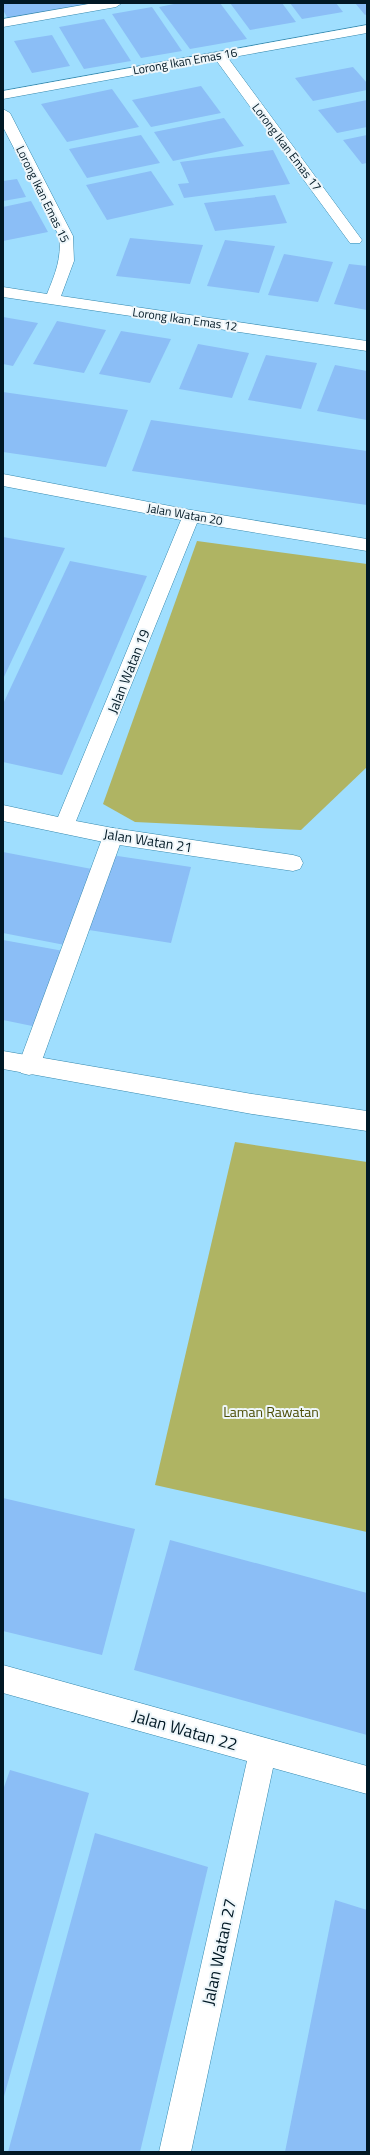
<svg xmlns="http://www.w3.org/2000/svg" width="370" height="2155" font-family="'Titillium Web',sans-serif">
<rect width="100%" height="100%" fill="#9fdefe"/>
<!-- green -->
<g fill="#afb463">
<path d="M 197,541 L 367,564 L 367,767 L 301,830 L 135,822 L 103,804 Z"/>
<path d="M 235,1142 L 367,1162 L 367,1532 L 155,1485 Z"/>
</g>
<!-- building -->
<g fill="#8bbef6">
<path d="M 3,3 L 100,3 L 8,19 L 3,10 Z"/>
<path d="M 179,3 L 220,3 L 247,39 L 190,49 L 159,7 Z"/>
<path d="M 230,3 L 282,3 L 296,22 L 250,30 Z"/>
<path d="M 290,3 L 336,3 L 343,12 L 302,19 Z"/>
<path d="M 355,3 L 367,3 L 367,14 L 365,15 Z"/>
<path d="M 152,7 L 182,51 L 141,58 L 112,14 Z"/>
<path d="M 104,19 L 131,61 L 84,69 L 59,27 Z"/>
<path d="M 52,35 L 70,66 L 32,73 L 14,41 Z"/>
<path d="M 353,67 L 367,83 L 367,90 L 313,101 L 295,78 Z"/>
<path d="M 201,86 L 221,113 L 151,127 L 132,100 Z"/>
<path d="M 112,89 L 139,127 L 67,142 L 41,104 Z"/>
<path d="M 367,100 L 367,127 L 337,133 L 318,110 Z"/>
<path d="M 224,118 L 244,146 L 173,161 L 154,132 Z"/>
<path d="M 141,135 L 160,163 L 87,178 L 69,149 Z"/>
<path d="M 367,135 L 367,163 L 362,164 L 343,140 Z"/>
<path d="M 273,150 L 290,184 L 184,198 L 178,184 L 189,183 L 180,162 Z"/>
<path d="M 151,171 L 174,205 L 107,220 L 86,185 Z"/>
<path d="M 17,179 L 26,197 L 3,201 L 3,181 Z"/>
<path d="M 275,195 L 287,223 L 215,231 L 204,203 Z"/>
<path d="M 31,201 L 48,232 L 3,241 L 3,207 Z"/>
<path d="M 130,238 L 203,245 L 190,284 L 116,276 Z"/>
<path d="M 225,240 L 275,246 L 259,293 L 207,286 Z"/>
<path d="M 284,254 L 333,262 L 318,302 L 268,295 Z"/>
<path d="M 349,264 L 367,266 L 367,310 L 334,304 Z"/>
<path d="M 3,317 L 38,323 L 13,366 L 3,364 Z"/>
<path d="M 57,321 L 106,330 L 84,373 L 33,364 Z"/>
<path d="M 121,331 L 171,339 L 150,383 L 99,374 Z"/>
<path d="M 198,344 L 249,353 L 232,398 L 179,389 Z"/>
<path d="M 266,355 L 317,363 L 301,409 L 248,400 Z"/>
<path d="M 335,365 L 367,371 L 367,420 L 317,411 Z"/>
<path d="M 3,392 L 128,410 L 106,467 L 3,452 Z"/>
<path d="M 151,420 L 367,451 L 367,505 L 132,471 Z"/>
<path d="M 3,537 L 65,548 L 3,679 Z"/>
<path d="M 70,561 L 147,576 L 62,775 L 3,762 L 3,704 Z"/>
<path d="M 3,852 L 97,870 L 70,946 L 3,933 Z"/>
<path d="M 111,855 L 191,867 L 171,943 L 89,930 Z"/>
<path d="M 3,940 L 69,952 L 42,1028 L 3,1020 Z"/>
<path d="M 3,1498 L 135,1529 L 102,1655 L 3,1631 Z"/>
<path d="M 170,1540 L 367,1593 L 367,1735 L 134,1670 Z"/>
<path d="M 10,1770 L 89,1793 L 3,2100 L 3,1790 Z"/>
<path d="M 95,1833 L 208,1867 L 140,2152 L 8,2152 Z"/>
<path d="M 335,1900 L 367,1910 L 367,2152 L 285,2152 Z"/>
</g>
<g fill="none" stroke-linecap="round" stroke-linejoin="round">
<!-- service casing -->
<g stroke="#3689ae" stroke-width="1">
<g id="service">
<path d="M 94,3 L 122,3 L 116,7 L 3,27 L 3,19 Z"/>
<path d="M 113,828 L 120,831 L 123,836 L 40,1066 L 37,1073 L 29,1075 L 21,1073 L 18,1066 L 103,836 L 106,831 Z"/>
</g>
</g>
<!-- minor casing -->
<g stroke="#3689ae" stroke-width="1">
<g id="minor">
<path d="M 367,25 L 367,33 L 228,58 L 362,240 L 360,243 L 350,243 L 216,60 L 3,99 L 3,91 Z"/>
<path d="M 3,109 L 10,113 L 73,236 L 74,261 L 61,296 L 367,341 L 367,351 L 3,297 L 3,287 L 47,294 C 55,274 62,258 59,236 L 3,127 Z"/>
<path d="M 3,474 L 191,510 L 367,539 L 367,551 L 197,523 L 76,821 L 113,828 L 293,855 L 300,857 L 303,863 L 300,869 L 293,871 L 113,844 L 3,821 L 3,805 L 58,817 L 181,520 L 3,486 Z"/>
<path d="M 3,1051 L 252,1094 L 367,1111 L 367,1131 L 252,1114 L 3,1069 Z"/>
<path d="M 3,1665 L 367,1766 L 367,1794 L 273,1768 L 191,2152 L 159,2152 L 247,1761 L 3,1693 Z"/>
</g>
</g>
<!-- service -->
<use href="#service" fill="#fff" fill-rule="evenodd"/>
<!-- minor -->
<use href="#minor" fill="#fff" fill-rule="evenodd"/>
</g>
<g text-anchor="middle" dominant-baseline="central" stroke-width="4" stroke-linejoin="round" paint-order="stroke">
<!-- far-street labels -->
<g font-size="12" fill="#011824" stroke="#eef6fa">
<text transform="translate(185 61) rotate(-10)">Lorong Ikan Emas 16</text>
<text transform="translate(287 147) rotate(53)">Lorong Ikan Emas 17</text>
<text transform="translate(43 194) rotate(64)">Lorong Ikan Emas 15</text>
<text transform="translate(185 319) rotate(8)">Lorong Ikan Emas 12</text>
<text transform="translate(185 514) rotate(10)">Jalan Watan 20</text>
</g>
<!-- street labels -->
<g font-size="14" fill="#011824" stroke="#eef6fa">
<text transform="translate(128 671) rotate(-68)">Jalan Watan 19</text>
<text transform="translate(148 840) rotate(9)">Jalan Watan 21</text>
</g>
<!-- park labels -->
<g font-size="14" fill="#4a4c04" stroke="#eef6fa">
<text x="271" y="1411">Laman Rawatan</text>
</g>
<!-- near-street labels -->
<g font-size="17" fill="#011824" stroke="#eef6fa">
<text transform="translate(185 1730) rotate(16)">Jalan Watan 22</text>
<text transform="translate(219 1952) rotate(-78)">Jalan Watan 27</text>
</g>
</g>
<!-- border -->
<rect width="370" height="2155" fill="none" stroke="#011824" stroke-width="8"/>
</svg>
